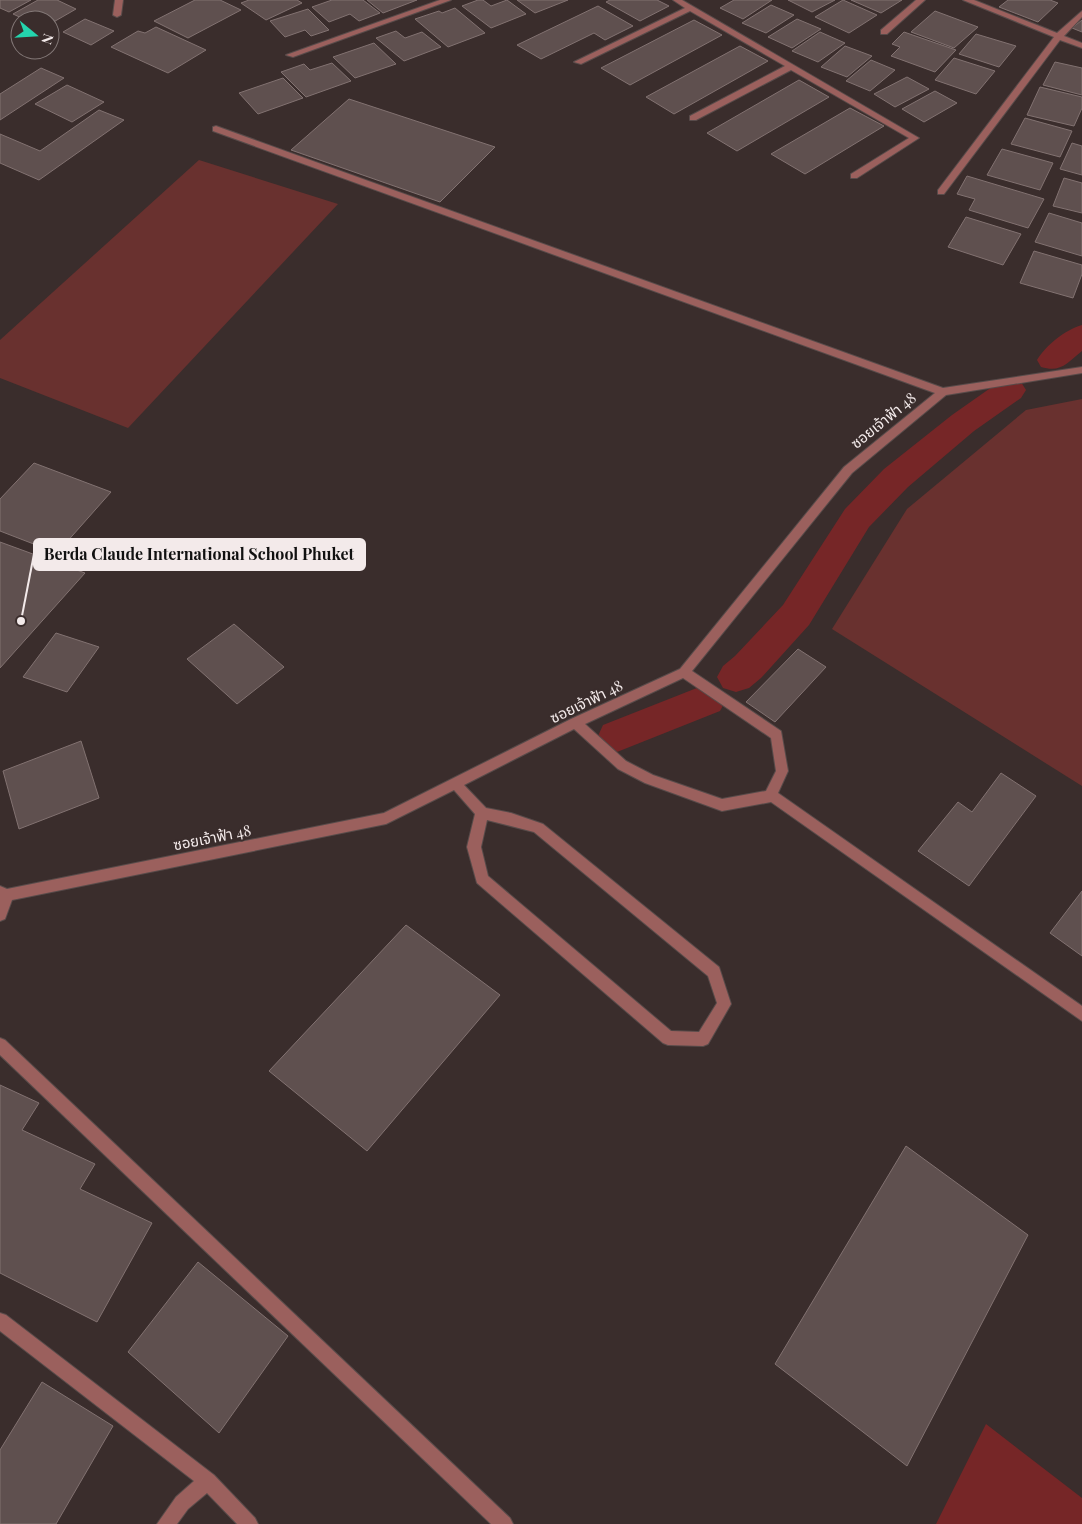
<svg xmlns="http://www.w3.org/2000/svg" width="1082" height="1524" font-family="'Playfair Display','Noto Sans Thai',serif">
<rect width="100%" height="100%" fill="#3a2d2c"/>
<!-- green -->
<g fill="#69312f">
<path d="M 199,160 L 338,204 L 128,428 L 0,378 L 0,340 Z"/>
<path d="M 1082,399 L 1082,786 L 832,629 L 907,509 L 1026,410 Z"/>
</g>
<!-- water -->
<path fill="#762627" d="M 986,1424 L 1082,1498 L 1082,1524 L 936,1524 Z"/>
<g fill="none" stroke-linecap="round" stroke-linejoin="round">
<!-- canal -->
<g fill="#762627" fill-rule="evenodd">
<path d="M 1082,325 L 1082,351 C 1067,363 1061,373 1041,367 L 1037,360 C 1046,345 1065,330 1082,325 Z"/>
<path d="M 1010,379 L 1021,382 L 1026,390 L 1021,398 L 974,431 L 908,487 L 869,527 L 809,625 L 761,678 L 749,688 L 736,692 L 723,688 L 717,677 L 723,666 L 735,656 L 783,605 L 845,509 L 884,469 L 952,415 L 999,382 Z"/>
<path d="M 707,684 L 720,689 L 726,700 L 720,711 L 617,752 L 603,747 L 598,736 L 603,725 Z"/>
</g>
</g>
<!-- building -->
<g fill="#5f504f" stroke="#827271">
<path d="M 0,0 L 31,0 L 9,12 L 0,8 Z"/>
<path d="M 38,0 L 57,0 L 76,9 L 50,24 L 50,20 L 26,20 L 13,14 Z"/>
<path d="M 195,0 L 220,0 L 241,10 L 188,38 L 154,21 Z"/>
<path d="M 249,0 L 297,0 L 302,3 L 266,20 L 241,3 Z"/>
<path d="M 332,0 L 363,0 L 380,13 L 359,21 L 350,14 L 329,22 L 312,7 Z"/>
<path d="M 367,0 L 417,0 L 383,13 Z"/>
<path d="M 478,0 L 483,0 L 491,6 L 507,0 L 526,14 L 491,28 L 462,6 Z"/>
<path d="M 517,0 L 568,0 L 535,13 Z"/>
<path d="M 610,0 L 657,0 L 669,6 L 640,21 L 606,2 Z"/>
<path d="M 734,0 L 772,0 L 743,19 L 720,8 Z"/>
<path d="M 788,0 L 835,0 L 812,12 Z"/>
<path d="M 843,0 L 877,15 L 849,33 L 815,17 Z"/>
<path d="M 851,0 L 902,0 L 881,13 Z"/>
<path d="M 1008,0 L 1050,0 L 1058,3 L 1038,22 L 999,7 Z"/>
<path d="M 771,5 L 794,15 L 766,33 L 742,23 Z"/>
<path d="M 598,6 L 633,26 L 605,40 L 594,33 L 541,59 L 517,45 Z"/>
<path d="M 455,8 L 485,33 L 448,47 L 415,19 L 439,11 L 442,13 Z"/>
<path d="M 308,9 L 329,30 L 311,36 L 305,30 L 285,37 L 270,21 Z"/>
<path d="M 935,11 L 978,27 L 954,48 L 911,32 Z"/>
<path d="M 85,19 L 114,31 L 91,45 L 63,32 Z"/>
<path d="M 797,19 L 821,29 L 792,48 L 768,37 Z"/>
<path d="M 694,20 L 722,35 L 630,85 L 601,68 Z"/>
<path d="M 1082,20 L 1082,32 L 1072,28 Z"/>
<path d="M 156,27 L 206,50 L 168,73 L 111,47 L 138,31 L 145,33 Z"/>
<path d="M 396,31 L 405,38 L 422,32 L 441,47 L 404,61 L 376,38 Z"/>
<path d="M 820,32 L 845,43 L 818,62 L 792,51 Z"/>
<path d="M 904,32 L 956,50 L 935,72 L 891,56 L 900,47 L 892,44 Z"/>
<path d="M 976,34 L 1016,46 L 999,67 L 959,54 Z"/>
<path d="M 374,43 L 396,64 L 355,78 L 333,57 Z"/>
<path d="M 740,46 L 768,61 L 674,114 L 646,97 Z"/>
<path d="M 845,46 L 872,56 L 847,77 L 821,67 Z"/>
<path d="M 954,58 L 995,71 L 976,94 L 935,80 Z"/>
<path d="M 871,60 L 895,70 L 870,91 L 846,81 Z"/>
<path d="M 1055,62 L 1082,68 L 1082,95 L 1043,85 Z"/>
<path d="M 332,63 L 351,81 L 306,97 L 281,72 L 304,64 L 310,70 Z"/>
<path d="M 41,68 L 64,78 L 0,120 L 0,94 Z"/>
<path d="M 907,77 L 929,89 L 895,107 L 874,94 Z"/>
<path d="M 283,78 L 303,98 L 258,114 L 239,93 Z"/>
<path d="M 799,80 L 829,97 L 737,151 L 707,133 Z"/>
<path d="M 67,85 L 104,102 L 72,122 L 35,104 Z"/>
<path d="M 1040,87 L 1082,97 L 1082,108 L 1074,126 L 1027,115 Z"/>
<path d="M 935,91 L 957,103 L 924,122 L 902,109 Z"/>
<path d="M 349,99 L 495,147 L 440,202 L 291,150 Z"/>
<path d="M 850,108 L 884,126 L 805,174 L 771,154 Z"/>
<path d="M 99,110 L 124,120 L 39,180 L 0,163 L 0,134 L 40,151 Z"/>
<path d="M 1025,118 L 1072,131 L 1060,157 L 1011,144 Z"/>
<path d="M 1072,143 L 1082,146 L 1082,175 L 1060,169 Z"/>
<path d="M 1002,149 L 1053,163 L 1040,190 L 987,175 Z"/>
<path d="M 967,176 L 1044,199 L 1028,228 L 969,210 L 975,199 L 957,194 Z"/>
<path d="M 1064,178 L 1082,183 L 1082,213 L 1053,206 Z"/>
<path d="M 1049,213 L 1082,223 L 1082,256 L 1035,242 Z"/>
<path d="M 966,217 L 1021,234 L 1003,265 L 948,247 Z"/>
<path d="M 1034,251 L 1082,265 L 1082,274 L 1073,298 L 1020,283 Z"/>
<path d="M 34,463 L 111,492 L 57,553 L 0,531 L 0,499 Z"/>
<path d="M 0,542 L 85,573 L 0,668 Z"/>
<path d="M 234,624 L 284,667 L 237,704 L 187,659 Z"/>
<path d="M 56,633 L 99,647 L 67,692 L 23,677 Z"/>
<path d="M 798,649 L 826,667 L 775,722 L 746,702 Z"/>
<path d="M 81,741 L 99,798 L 19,829 L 3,771 Z"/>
<path d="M 1001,773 L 1036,796 L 969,886 L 918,851 L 958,802 L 972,812 Z"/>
<path d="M 1082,891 L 1082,956 L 1050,933 Z"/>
<path d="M 406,925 L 500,995 L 367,1151 L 269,1071 Z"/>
<path d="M 0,1085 L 39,1103 L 22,1130 L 95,1164 L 80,1189 L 152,1223 L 97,1322 L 0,1273 Z"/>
<path d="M 906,1146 L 1028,1235 L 907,1466 L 775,1364 Z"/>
<path d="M 198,1262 L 288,1336 L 219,1433 L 128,1352 Z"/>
<path d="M 42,1382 L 113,1426 L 56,1524 L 0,1524 L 0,1450 Z"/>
</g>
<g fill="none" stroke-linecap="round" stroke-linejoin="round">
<!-- minor casing -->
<g stroke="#584b4a" stroke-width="2">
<g id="minor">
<path d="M 115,0 L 123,0 L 121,15 L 117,17 L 113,15 Z"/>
<path d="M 440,0 L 451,0 L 293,57 L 286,55 Z"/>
<path d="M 673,0 L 682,0 L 919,138 L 857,178 L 851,178 L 851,174 L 909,138 L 791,70 L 696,120 L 690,120 L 690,116 L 785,66 L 690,11 L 581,64 L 574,62 L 685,8 Z"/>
<path d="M 916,0 L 925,0 L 887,34 L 881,34 L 881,30 Z"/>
<path d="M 963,0 L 974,0 L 1057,33 L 1082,11 L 1082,17 L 1064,36 L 1082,43 L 1082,48 L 1060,40 L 944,194 L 938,194 L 938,190 L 1054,37 Z"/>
<path d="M 216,126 L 943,388 L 1082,367 L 1082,373 L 946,395 L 852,473 L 692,671 L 781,731 L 788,771 L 778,793 L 1082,1006 L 1082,1021 L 771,802 L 722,811 L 645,783 L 618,769 L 574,729 L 464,785 L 486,808 L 511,813 L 543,824 L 719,967 L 731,1004 L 708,1044 L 703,1046 L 668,1045 L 663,1043 L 477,883 L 467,847 L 475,814 L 454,790 L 386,824 L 12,900 L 5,919 L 0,921 L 0,886 L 7,889 L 384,813 L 571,719 L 680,669 L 844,467 L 935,393 L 213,131 L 213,127 ZM 683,678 L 771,738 L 776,771 L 766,791 L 722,799 L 653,775 L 626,761 L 585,724 ZM 487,820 L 534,832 L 708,976 L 717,1003 L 699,1032 L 671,1031 L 488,876 L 481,847 Z"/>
<path d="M 0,1038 L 5,1040 L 510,1518 L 513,1524 L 491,1524 L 0,1055 Z"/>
<path d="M 0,1313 L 6,1315 L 214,1475 L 255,1518 L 258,1524 L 237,1524 L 207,1493 L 188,1509 L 177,1524 L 157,1524 L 176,1497 L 194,1481 L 0,1331 Z"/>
</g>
</g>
<!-- minor -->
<use href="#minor" fill="#9b605d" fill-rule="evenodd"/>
</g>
<g text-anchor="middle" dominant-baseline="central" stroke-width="4" stroke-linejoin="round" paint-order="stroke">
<!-- street labels -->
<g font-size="15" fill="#f3eaea" stroke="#3a2d2c">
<text transform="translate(883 420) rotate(-39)">ซอยเจ้าฟ้า 48</text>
<text transform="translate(586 701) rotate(-26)">ซอยเจ้าฟ้า 48</text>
<text transform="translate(212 837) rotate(-11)">ซอยเจ้าฟ้า 48</text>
</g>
</g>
<!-- callouts -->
<path fill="none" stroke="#f3eaea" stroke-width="2" d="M21 621L34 554"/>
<circle fill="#f3eaea" stroke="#3a2d2c" stroke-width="2" cx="21" cy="621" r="5"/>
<rect fill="#f3eaea" stroke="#f3eaea" stroke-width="2" x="34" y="539" width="331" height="31" rx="5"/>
<g font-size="16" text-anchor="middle" font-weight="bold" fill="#111">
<text x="199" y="560">Berda Claude International School Phuket</text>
</g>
<!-- north arrow -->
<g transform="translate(35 35) rotate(108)"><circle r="24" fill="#3a2d2c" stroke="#847978"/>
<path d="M0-4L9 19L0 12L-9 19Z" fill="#24d5ae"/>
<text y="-8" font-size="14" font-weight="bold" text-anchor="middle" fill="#f3eaea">N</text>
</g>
</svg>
